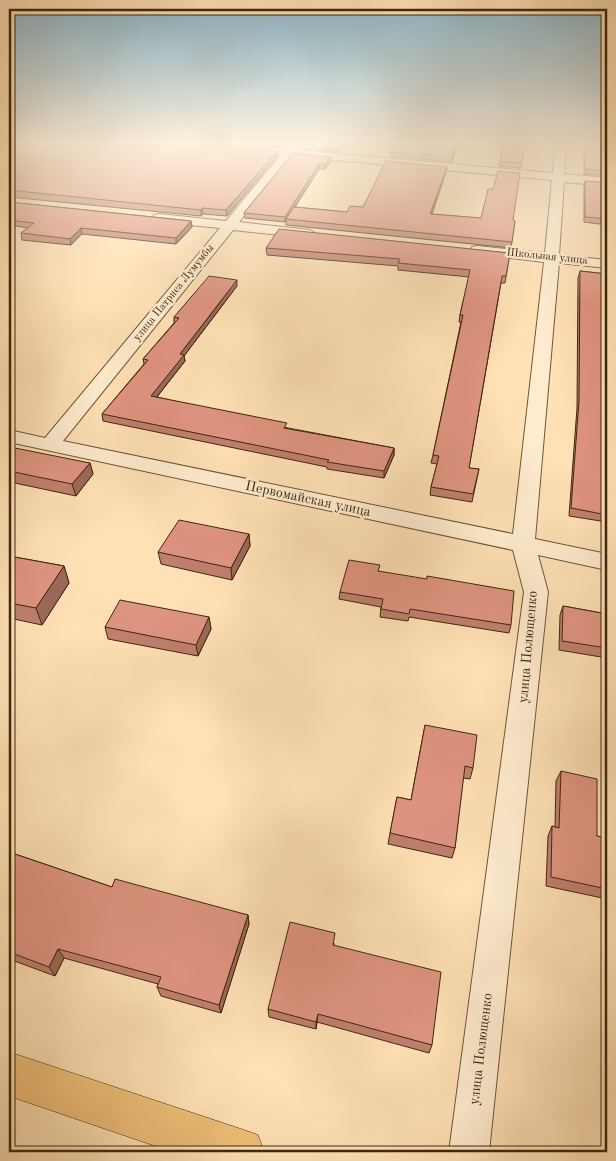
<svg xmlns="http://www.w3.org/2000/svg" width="616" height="1161" font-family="'Old Standard TT',serif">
<rect width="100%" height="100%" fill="#ffe1b5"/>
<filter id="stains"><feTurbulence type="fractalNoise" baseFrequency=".004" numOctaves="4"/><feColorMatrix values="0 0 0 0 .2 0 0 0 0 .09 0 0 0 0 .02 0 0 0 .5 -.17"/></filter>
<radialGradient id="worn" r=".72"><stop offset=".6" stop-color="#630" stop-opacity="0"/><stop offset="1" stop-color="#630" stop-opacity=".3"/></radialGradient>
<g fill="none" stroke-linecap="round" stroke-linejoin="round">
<!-- minor casing -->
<g stroke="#6e5638" stroke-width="2">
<path id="minor" d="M 175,142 L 212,142 L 286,149 L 292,142 L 300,142 L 302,144 L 297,150 L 553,173 L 555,142 L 566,142 L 564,174 L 607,178 L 607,186 L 564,182 L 559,255 L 607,260 L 607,268 L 559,263 L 535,539 L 607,554 L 607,570 L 538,555 L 548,592 L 489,1152 L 449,1152 L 524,592 L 513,550 L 9,442 L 9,430 L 45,438 L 220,228 L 159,222 L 152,218 L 154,215 L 159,214 L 226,221 L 281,155 L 180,145 ZM 292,156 L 552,180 L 545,253 L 477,246 L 472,247 L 470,250 L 472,253 L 477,254 L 544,262 L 513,534 L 63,441 L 233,230 L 310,238 L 315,237 L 317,234 L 310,230 L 239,222 Z"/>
</g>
<!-- primary casing -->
<g stroke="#3e280e" stroke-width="1">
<path id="primary" d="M 9,1052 L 241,1129 L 258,1135 L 264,1152 L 173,1152 L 9,1096 Z"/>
</g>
<!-- minor -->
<use href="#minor" fill="#ffeccf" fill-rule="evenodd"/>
<!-- primary -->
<use href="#primary" fill="#f0c07a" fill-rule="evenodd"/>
</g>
<!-- wall -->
<g fill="#c07f6f" stroke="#3e280e">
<path d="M 228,142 L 290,142 L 285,147 Z"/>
<path d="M 302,142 L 347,142 L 345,146 L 342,145 L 337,152 L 301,148 L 301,143 Z"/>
<path d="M 458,142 L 452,162 L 390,156 L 390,152 Z"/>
<path d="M 504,142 L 528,142 L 526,152 L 524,152 L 521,168 L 499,166 Z"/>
<path d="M 585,148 L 607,149 L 607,176 L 584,174 L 584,152 Z"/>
<path d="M 9,149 L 277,157 L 227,216 L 203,214 L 201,216 L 9,197 Z"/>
<path d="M 293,153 L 331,161 L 325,169 L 319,169 L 295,207 L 347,212 L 363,207 L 447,167 L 446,172 L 432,214 L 515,221 L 511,248 L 286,225 L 286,221 L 285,222 L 245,218 L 244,213 Z"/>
<path d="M 585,181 L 607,183 L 607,225 L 584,222 L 584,186 Z"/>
<path d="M 9,202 L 191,221 L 192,227 L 176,244 L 82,234 L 71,245 L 22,240 L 21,233 L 28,228 L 9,225 Z"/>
<path d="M 266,248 L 510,253 L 505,283 L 501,283 L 469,468 L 479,469 L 472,502 L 430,495 L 431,487 L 437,464 L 431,463 L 433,455 L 461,322 L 459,322 L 460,315 L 469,277 L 398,270 L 398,266 L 267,255 Z"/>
<path d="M 580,271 L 607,274 L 607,522 L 569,516 L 577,408 L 578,278 Z"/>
<path d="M 237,286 L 184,356 L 185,361 L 157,397 L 288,428 L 394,448 L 394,455 L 384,478 L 327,469 L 327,467 L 103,421 L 102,414 L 144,364 L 143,359 L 174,323 L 174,317 Z"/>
<path d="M 9,454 L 90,463 L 93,474 L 76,496 L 10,482 L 13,493 L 9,498 Z"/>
<path d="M 249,534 L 250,546 L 232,580 L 161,564 L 158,552 Z"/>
<path d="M 9,556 L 64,566 L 69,583 L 42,625 L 9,618 Z"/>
<path d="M 379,571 L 511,625 L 509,633 L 409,617 L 408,621 L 380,617 L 381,607 L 339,599 L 340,592 Z"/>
<path d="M 563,606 L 607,614 L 607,658 L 559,650 L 560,615 Z"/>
<path d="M 209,617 L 211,629 L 198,656 L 108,639 L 105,627 Z"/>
<path d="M 425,725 L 473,768 L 470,779 L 463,778 L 455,848 L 452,858 L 388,844 L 397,797 L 411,800 Z"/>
<path d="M 561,771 L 597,836 L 607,838 L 607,899 L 546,886 L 548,836 L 552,826 L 555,827 L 556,781 Z"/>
<path d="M 9,852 L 112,887 L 248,915 L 249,924 L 221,1013 L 161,996 L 157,987 L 158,984 L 64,958 L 55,976 L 9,959 Z"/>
<path d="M 334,943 L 334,945 L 432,1045 L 429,1053 L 317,1022 L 316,1029 L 269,1017 L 268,1009 Z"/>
<path d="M 607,1000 L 607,1122 L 606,1002 Z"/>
</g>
<!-- shaded-wall -->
<g fill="#9c685a" stroke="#3e280e">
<path d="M 285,142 L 290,142 L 285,147 Z"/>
<path d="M 340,142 L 342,142 L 342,145 L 337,152 L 337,146 Z"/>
<path d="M 457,142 L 458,142 L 452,162 L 452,157 Z"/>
<path d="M 277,151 L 277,157 L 227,216 L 226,210 Z"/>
<path d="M 331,157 L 331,161 L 325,169 L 325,165 Z"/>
<path d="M 319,164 L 319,169 L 287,219 L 286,219 L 285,222 L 285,217 Z"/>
<path d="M 447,167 L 446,172 L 430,219 L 430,214 Z"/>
<path d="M 202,208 L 203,214 L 201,216 L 201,210 Z"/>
<path d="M 191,221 L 192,227 L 176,244 L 176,238 Z"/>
<path d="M 81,228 L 82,234 L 71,245 L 70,239 Z"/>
<path d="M 237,280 L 237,286 L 184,356 L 185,361 L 152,403 L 151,396 L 180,354 Z"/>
<path d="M 394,448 L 394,455 L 384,478 L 384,471 Z"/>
<path d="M 90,463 L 93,474 L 76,496 L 72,484 Z"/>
<path d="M 9,481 L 13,493 L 9,498 Z"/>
<path d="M 249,534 L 250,546 L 232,580 L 231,568 Z"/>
<path d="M 64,566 L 69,583 L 42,625 L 36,608 Z"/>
<path d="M 209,617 L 211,629 L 198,656 L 196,645 Z"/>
<path d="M 248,915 L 249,924 L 221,1013 L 219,1005 Z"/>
<path d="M 58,949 L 64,958 L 55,976 L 49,967 Z"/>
<path d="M 318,1014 L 317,1022 L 316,1029 L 316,1022 Z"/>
</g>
<!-- building -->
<g fill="#df9481" stroke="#3e280e">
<path d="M 22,142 L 181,142 L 277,151 L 226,210 L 202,208 L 201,210 L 9,190 L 9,149 Z"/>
<path d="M 302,142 L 340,142 L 337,146 L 301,143 Z"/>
<path d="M 395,142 L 457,142 L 452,157 L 390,152 Z"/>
<path d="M 504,142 L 528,142 L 527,147 L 525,147 L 522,163 L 500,162 Z"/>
<path d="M 585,148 L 607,149 L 607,171 L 585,169 Z"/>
<path d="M 293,153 L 331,157 L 325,165 L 319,164 L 285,217 L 244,213 Z"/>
<path d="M 386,161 L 447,167 L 430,214 L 481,218 L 488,189 L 493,189 L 498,171 L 520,173 L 513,220 L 515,221 L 512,242 L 286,219 L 294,207 L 347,212 L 350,206 L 363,207 Z"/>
<path d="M 585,181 L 607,183 L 607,219 L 585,217 Z"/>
<path d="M 9,202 L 191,221 L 176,238 L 81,228 L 70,239 L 21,233 L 34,223 L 9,220 Z"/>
<path d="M 279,229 L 510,253 L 506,276 L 502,276 L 469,468 L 479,469 L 473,494 L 431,487 L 439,456 L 433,455 L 463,315 L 460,315 L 470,270 L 398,263 L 400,259 L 266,248 Z"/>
<path d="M 580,271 L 607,274 L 607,515 L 571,508 L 579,401 Z"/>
<path d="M 209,276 L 237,280 L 180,354 L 184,355 L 151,396 L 287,423 L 284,428 L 394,448 L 384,471 L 327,462 L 329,460 L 102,414 L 148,360 L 143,359 L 179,318 L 174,317 Z"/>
<path d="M 15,448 L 90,463 L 72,484 L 9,471 L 9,454 Z"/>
<path d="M 179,520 L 249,534 L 231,568 L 158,552 Z"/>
<path d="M 9,556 L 64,566 L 36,608 L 9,603 Z"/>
<path d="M 349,560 L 380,565 L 378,571 L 427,579 L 427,576 L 514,591 L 511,625 L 410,609 L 409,614 L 381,609 L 383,599 L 340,592 Z"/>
<path d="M 120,600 L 209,617 L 196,645 L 105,627 Z"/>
<path d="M 563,606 L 607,614 L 607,648 L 562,641 Z"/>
<path d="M 425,725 L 477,735 L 473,768 L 465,766 L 455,848 L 390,833 L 397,797 L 411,800 Z"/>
<path d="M 561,771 L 597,779 L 597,836 L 607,838 L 607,889 L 551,877 L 552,826 L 559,828 Z"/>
<path d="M 9,852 L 112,887 L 115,879 L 248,915 L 219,1005 L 157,987 L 161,977 L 58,949 L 49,967 L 9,952 Z"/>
<path d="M 290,922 L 335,933 L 333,945 L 441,972 L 432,1045 L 318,1014 L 316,1022 L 268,1009 Z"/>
</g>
<!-- sky -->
<linearGradient id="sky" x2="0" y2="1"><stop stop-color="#8bb8cf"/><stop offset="0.47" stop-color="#fff2de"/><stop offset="1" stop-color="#fff2de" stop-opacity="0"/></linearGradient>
<rect width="616" height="304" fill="url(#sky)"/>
<g text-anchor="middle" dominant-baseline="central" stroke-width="4.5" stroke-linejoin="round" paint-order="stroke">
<!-- far-street labels -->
<g font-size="11" fill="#3e280e" stroke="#ffeccf">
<text transform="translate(547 257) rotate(6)">Школьная улица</text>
<text transform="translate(174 293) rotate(-51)">улица Патриса Лумумбы</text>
</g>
<!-- street labels -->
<g font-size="14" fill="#3e280e" stroke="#ffeccf">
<text transform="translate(308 499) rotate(12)">Первомайская улица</text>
<text transform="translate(528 647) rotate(-85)">улица Полющенко</text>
<text transform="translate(481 1049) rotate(-83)">улица Полющенко</text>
</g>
</g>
<!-- margin -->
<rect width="616" height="1161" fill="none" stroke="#ffe1b5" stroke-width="30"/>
<rect x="10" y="10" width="596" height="1141" fill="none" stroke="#3e280e" stroke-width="2.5"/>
<rect x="15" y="15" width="586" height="1131" fill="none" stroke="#3e280e"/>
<rect width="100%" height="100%" filter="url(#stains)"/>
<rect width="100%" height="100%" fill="url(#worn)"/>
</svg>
